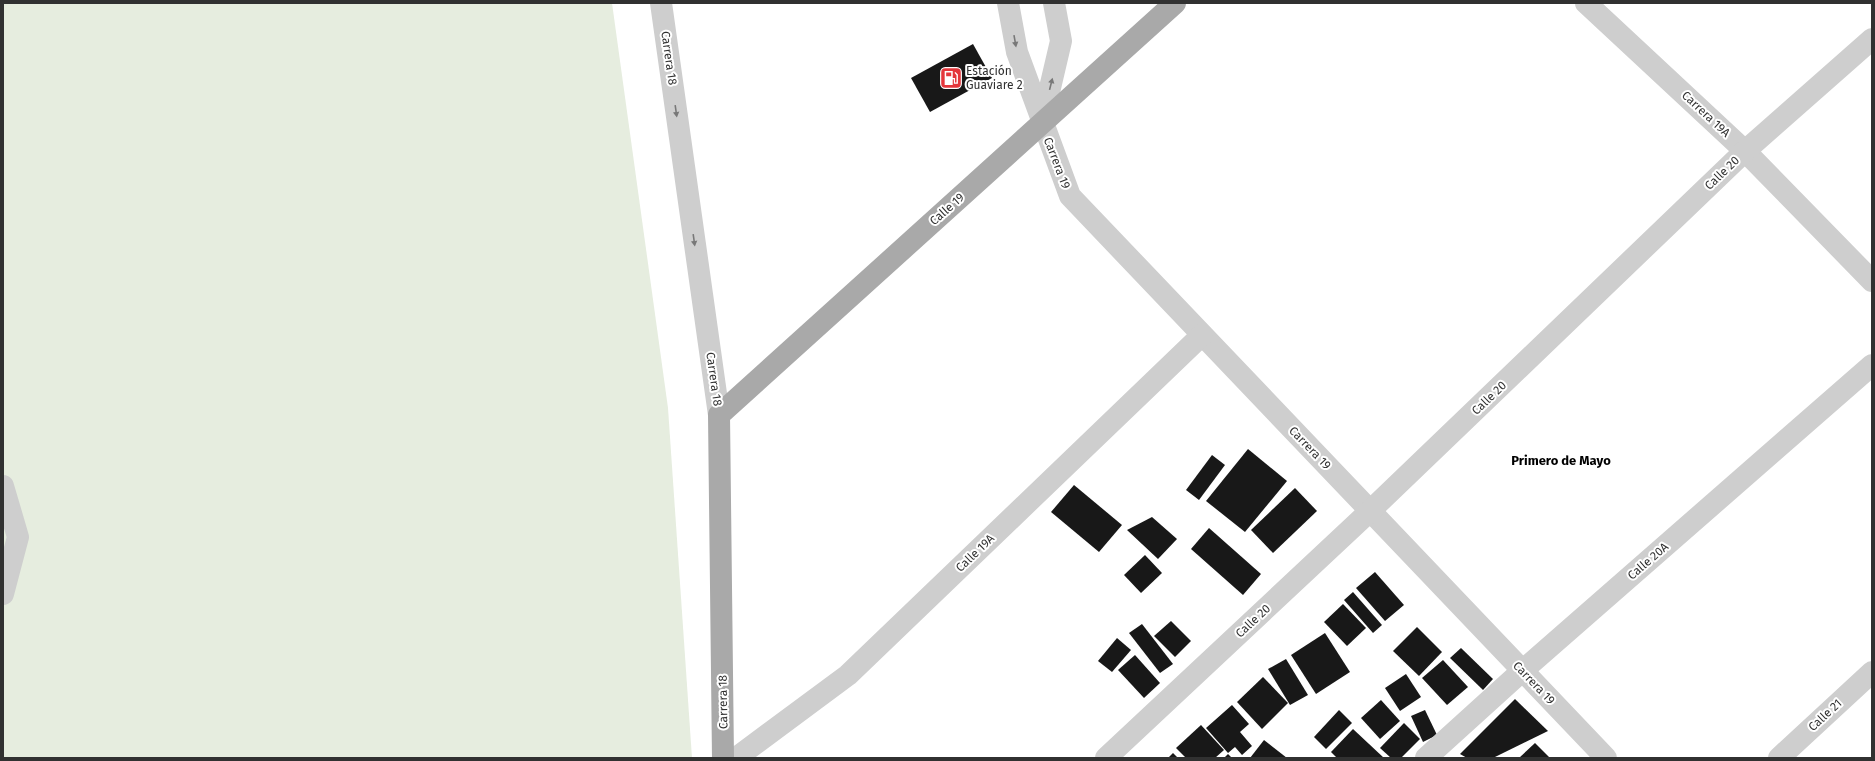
<svg xmlns="http://www.w3.org/2000/svg" width="1875" height="761" font-family="'Fira Sans',sans-serif">
<rect width="100%" height="100%" fill="#fff"/>
<!-- green -->
<path fill="#e6eddf" d="M 3,3 L 612,3 L 668,408 L 692,758 L 3,758 Z"/>
<!-- building -->
<g fill="#181818">
<path d="M 973,44 L 992,78 L 930,112 L 911,78 Z"/>
<path d="M 1248,449 L 1287,481 L 1245,532 L 1206,501 Z"/>
<path d="M 1212,455 L 1225,465 L 1199,500 L 1186,490 Z"/>
<path d="M 1074,485 L 1122,525 L 1099,552 L 1051,512 Z"/>
<path d="M 1295,488 L 1317,511 L 1273,553 L 1251,530 Z"/>
<path d="M 1152,517 L 1177,539 L 1158,559 L 1127,530 Z"/>
<path d="M 1209,528 L 1261,574 L 1243,595 L 1191,549 Z"/>
<path d="M 1145,555 L 1162,573 L 1141,593 L 1124,575 Z"/>
<path d="M 1375,572 L 1404,605 L 1385,621 L 1356,588 Z"/>
<path d="M 1353,592 L 1382,625 L 1373,633 L 1344,600 Z"/>
<path d="M 1343,604 L 1366,628 L 1347,646 L 1324,622 Z"/>
<path d="M 1171,621 L 1191,641 L 1175,657 L 1154,636 Z"/>
<path d="M 1142,624 L 1173,664 L 1160,673 L 1129,633 Z"/>
<path d="M 1417,627 L 1442,652 L 1419,676 L 1393,651 Z"/>
<path d="M 1325,633 L 1350,672 L 1316,694 L 1291,655 Z"/>
<path d="M 1117,638 L 1131,650 L 1112,672 L 1098,661 Z"/>
<path d="M 1461,648 L 1493,679 L 1483,690 L 1450,658 Z"/>
<path d="M 1135,655 L 1160,683 L 1144,698 L 1118,670 Z"/>
<path d="M 1286,659 L 1308,695 L 1290,705 L 1268,669 Z"/>
<path d="M 1443,660 L 1468,687 L 1447,705 L 1422,678 Z"/>
<path d="M 1406,674 L 1421,697 L 1400,711 L 1385,688 Z"/>
<path d="M 1263,677 L 1288,703 L 1262,729 L 1237,702 Z"/>
<path d="M 1515,699 L 1548,731 L 1493,758 L 1467,758 L 1460,754 Z"/>
<path d="M 1381,700 L 1400,721 L 1380,739 L 1361,718 Z"/>
<path d="M 1232,705 L 1249,724 L 1240,732 L 1252,746 L 1242,755 L 1235,747 L 1228,753 L 1206,728 Z"/>
<path d="M 1339,710 L 1352,723 L 1326,749 L 1314,737 Z"/>
<path d="M 1425,710 L 1437,735 L 1423,742 L 1411,716 Z"/>
<path d="M 1404,723 L 1420,739 L 1401,758 L 1391,758 L 1380,748 Z"/>
<path d="M 1201,725 L 1224,750 L 1215,758 L 1186,758 L 1176,748 Z"/>
<path d="M 1353,729 L 1384,758 L 1337,758 L 1331,752 Z"/>
<path d="M 1264,740 L 1287,758 L 1250,758 Z"/>
<path d="M 1535,743 L 1550,758 L 1519,758 Z"/>
<path d="M 1173,753 L 1178,758 L 1168,758 Z"/>
<path d="M 1228,754 L 1232,758 L 1224,758 Z"/>
</g>
<g fill="none" stroke-linecap="round" stroke-linejoin="round">
<!-- minor -->
<g stroke="#cecece" stroke-width="22">
<path d="M 661,3 L 719,415"/>
<path d="M 1008,3 L 1017,52 L 1070,196 L 1606,758"/>
<path d="M 1586,3 L 1745,151 L 1872,281"/>
<path d="M 1042,122 L 1061,41 L 1054,3"/>
<path d="M 3,486 L 18,537 L 3,594"/>
<path d="M 736,758 L 848,675 L 1202,335"/>
<path d="M 1106,758 L 1370,511 L 1745,151 L 1872,39"/>
<path d="M 1426,758 L 1522,671 L 1872,365"/>
<path d="M 1779,758 L 1872,672"/>
</g>
<!-- major -->
<path stroke="#a9a9a9" stroke-width="22" d="M 723,758 L 719,415 L 1175,3"/>
</g>
<!-- one-way arrows -->
<defs><path id="oneway-solid" d="M-6-.8H1V-3.2L6.5 0L1 3.2V.8H-6Z"/></defs>
<g fill="#787878">
<use href="#oneway-solid" transform="translate(1015 41) rotate(80)"/>
<use href="#oneway-solid" transform="translate(1051 84) rotate(-76)"/>
<use href="#oneway-solid" transform="translate(676 111) rotate(82)"/>
<use href="#oneway-solid" transform="translate(694 240) rotate(82)"/>
</g>
<!-- icons -->
<defs>
<g id="fuel-square" transform="scale(1.15)"><rect x="-9" y="-9" width="18" height="18" rx="4" fill="#e4363b" stroke="#fff"/><path d="M-5.5-6h7V0h2V4h1.3V-2.5L3-4.5l.8-.8L6-3V5H2.5V1h-1V6h-7ZM-4.2-4.7v3.2H.2V-4.7Z" fill="#fff"/></g>
</defs>
<g fill-rule="evenodd">
<use href="#fuel-square" x="951" y="78"/>
</g>
<g text-anchor="middle" dominant-baseline="central" stroke-width="4" stroke-linejoin="round" paint-order="stroke">
<!-- street labels -->
<g font-size="12" fill="#313131" stroke="#fff">
<text transform="translate(669 58) rotate(82)">Carrera 18</text>
<text transform="translate(1706 114) rotate(43)">Carrera 19A</text>
<text transform="translate(1057 163) rotate(69)">Carrera 19</text>
<text transform="translate(1722 173) rotate(-44)">Calle 20</text>
<text transform="translate(947 209) rotate(-42)">Calle 19</text>
<text transform="translate(714 379) rotate(82)">Carrera 18</text>
<text transform="translate(1489 398) rotate(-44)">Calle 20</text>
<text transform="translate(1310 448) rotate(46)">Carrera 19</text>
<text transform="translate(975 553) rotate(-44)">Calle 19A</text>
<text transform="translate(1648 561) rotate(-41)">Calle 20A</text>
<text transform="translate(1253 621) rotate(-43)">Calle 20</text>
<text transform="translate(1534 683) rotate(46)">Carrera 19</text>
<text transform="translate(723 702) rotate(-91)">Carrera 18</text>
<text transform="translate(1825 715) rotate(-43)">Calle 21</text>
</g>
<!-- poi labels -->
<g font-size="12" fill="#313131" stroke="#fff" text-anchor="start">
<text x="966" y="71">Estación<tspan x="966" dy="14">Guaviare 2</tspan></text>
</g>
<!-- neighbourhood labels -->
<g font-size="13" font-weight="bold" fill="#000" stroke="#fff">
<text x="1561" y="460">Primero de Mayo</text>
</g>
</g>
<!-- border -->
<rect width="1875" height="761" fill="none" stroke="#313131" stroke-width="8"/>
</svg>
